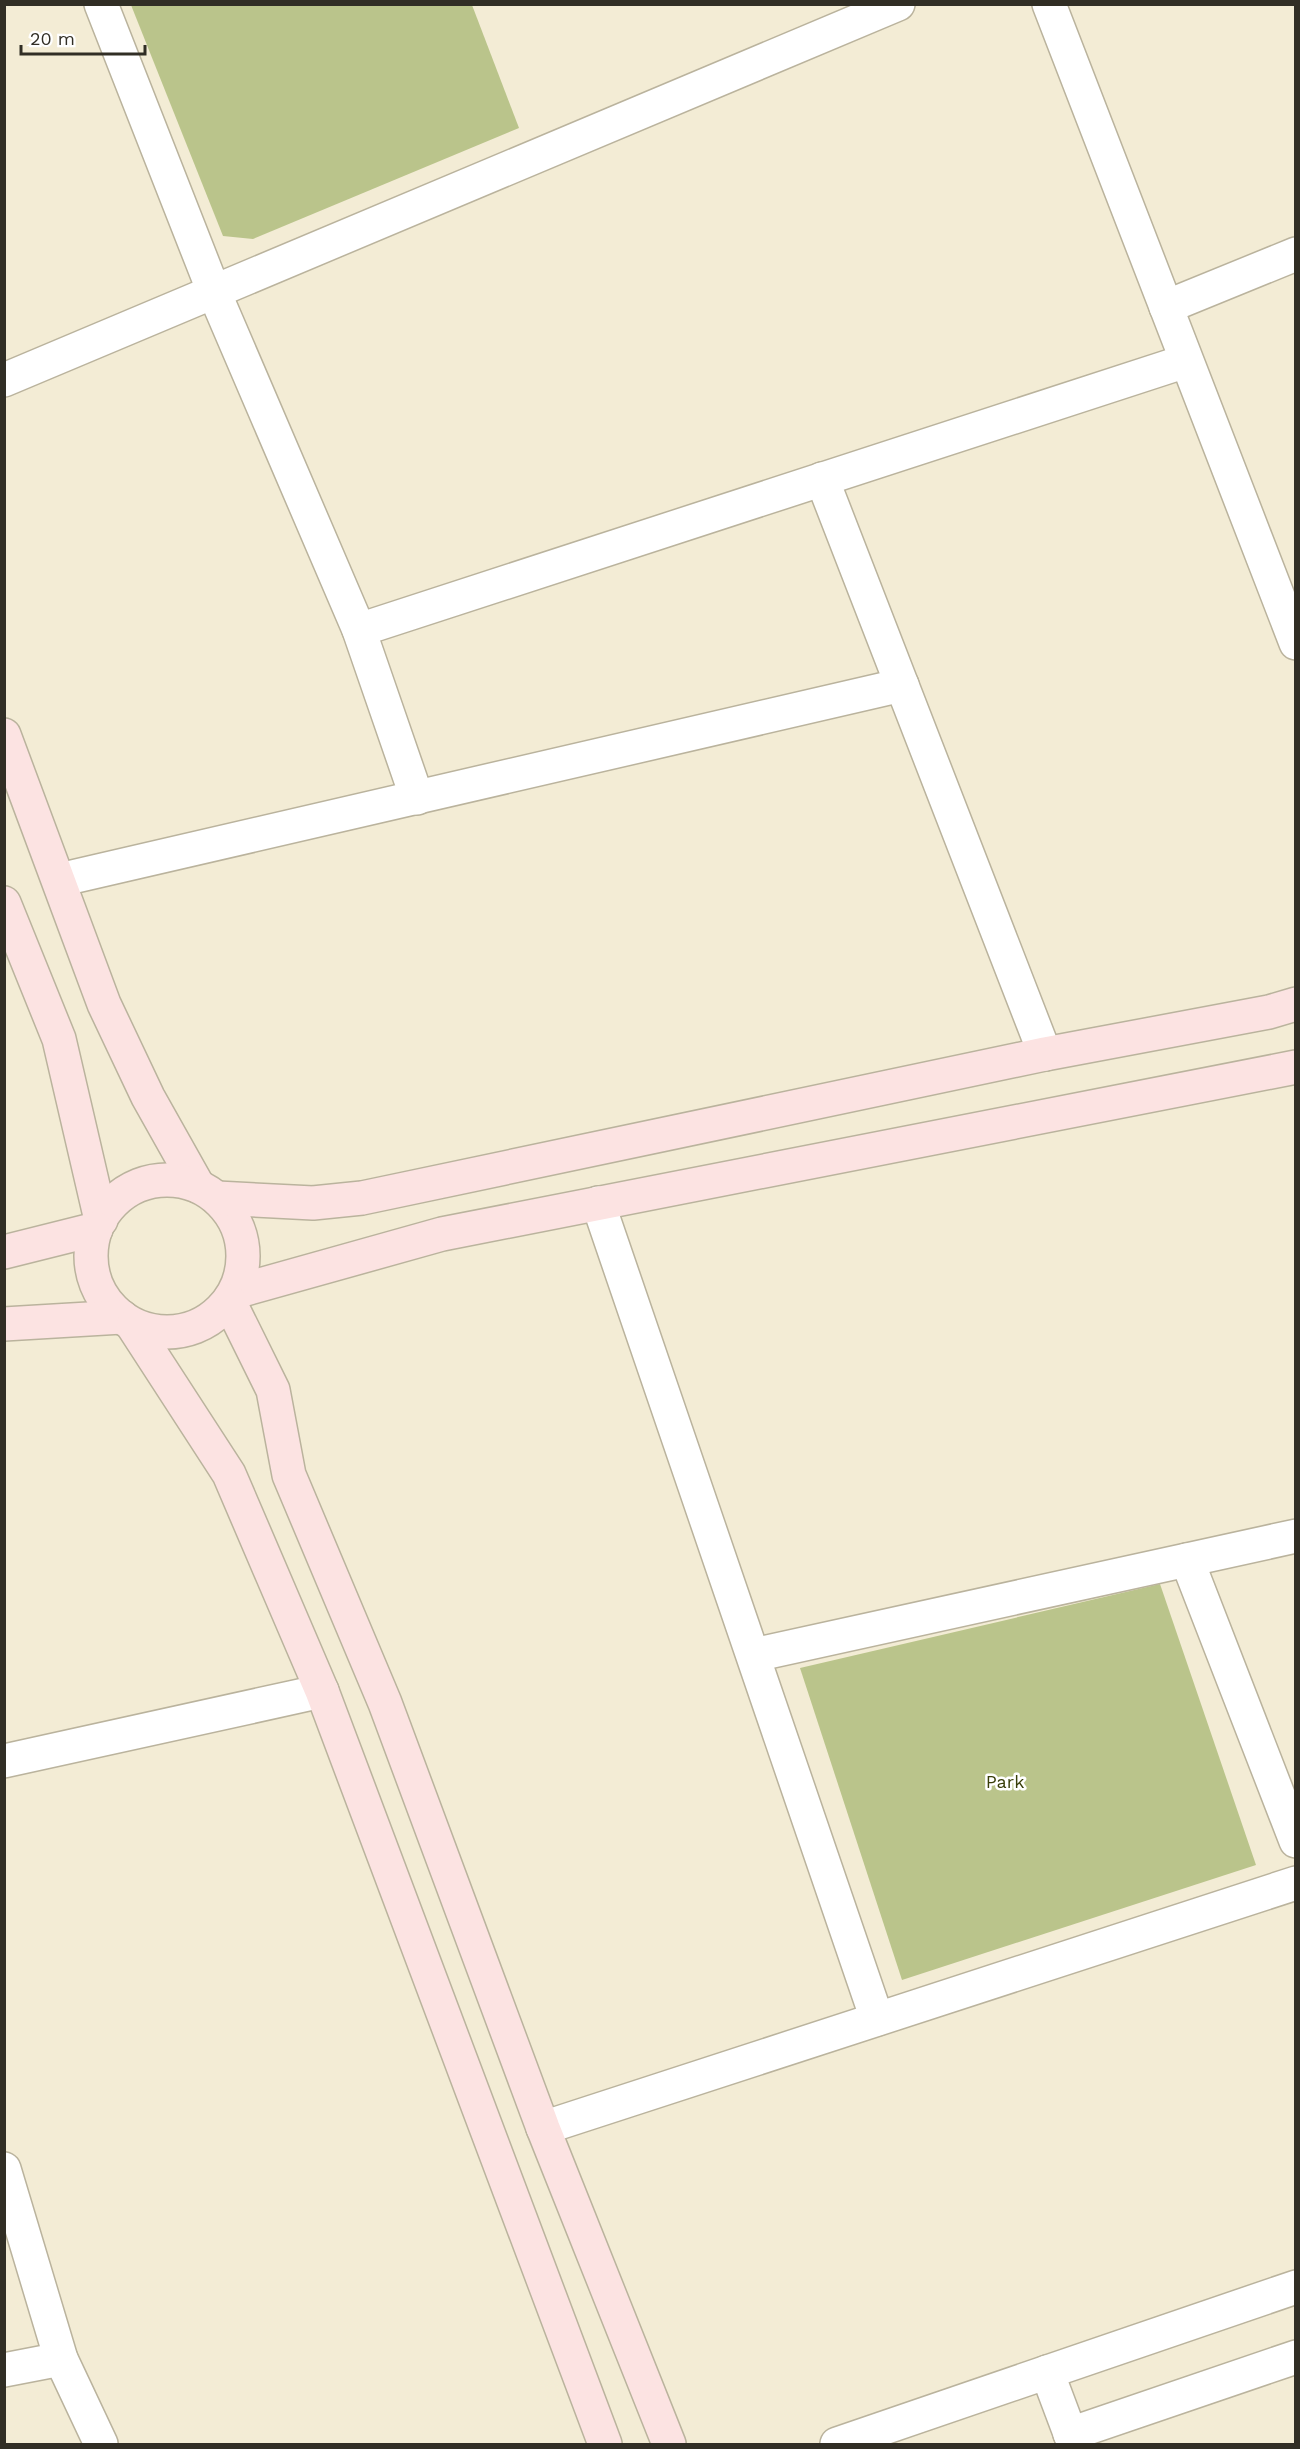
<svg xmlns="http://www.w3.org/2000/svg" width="1300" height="2449" font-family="'Work Sans',sans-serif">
<rect width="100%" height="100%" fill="#f3ecd5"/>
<!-- green -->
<g fill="#bac48b">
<path d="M 131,5 L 472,5 L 519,128 L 253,239 L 223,236 Z"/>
<path d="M 1160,1584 L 1256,1865 L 902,1980 L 800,1668 Z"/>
</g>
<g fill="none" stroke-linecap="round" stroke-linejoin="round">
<!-- street casing -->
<g stroke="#bab39d" stroke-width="36">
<g id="street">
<path d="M 101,4 L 214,292 L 359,630 L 417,798"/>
<path d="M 1049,4 L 1296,643"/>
<path d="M 1166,307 L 1296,254"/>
<path d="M 4,380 L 898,4"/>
<path d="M 822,479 L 1045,1054"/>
<path d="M 359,630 L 1186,361"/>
<path d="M 59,880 L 902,685"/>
<path d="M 598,1203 L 877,2019"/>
<path d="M 1187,1560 L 1296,1841"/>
<path d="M 754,1655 L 1296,1536"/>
<path d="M 4,1761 L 322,1691"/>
<path d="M 543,2128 L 1296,1883"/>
<path d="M 4,2169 L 61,2359 L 101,2444"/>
<path d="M 4,2370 L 61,2359"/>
<path d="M 1047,2372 L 1074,2444"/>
<path d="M 1070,2434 L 1296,2357"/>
<path d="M 837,2444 L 1296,2287"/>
</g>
</g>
<!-- secondary casing -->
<g stroke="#bab39d" stroke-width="36">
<g id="secondary">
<path d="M 4,735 L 104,1004 L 148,1097 L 198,1186"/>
<path d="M 4,903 L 59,1039 L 101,1220"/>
<circle cx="167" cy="1256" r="76"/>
<path d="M 217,1198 L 313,1203 L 362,1198 L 1045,1054 L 1269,1012 L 1296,1004"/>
<path d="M 4,1252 L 96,1229"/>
<path d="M 235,1292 L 442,1234 L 1296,1067"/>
<path d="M 229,1301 L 273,1390 L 289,1475 L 385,1703 L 543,2128 L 669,2444"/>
<path d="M 4,1324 L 122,1317"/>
<path d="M 133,1326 L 229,1474 L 322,1691 L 605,2444"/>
</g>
</g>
<!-- street -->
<use href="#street" stroke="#fff" stroke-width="33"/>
<!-- secondary -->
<use href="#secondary" stroke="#fce3e2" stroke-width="33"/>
</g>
<g text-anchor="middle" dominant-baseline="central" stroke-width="5" stroke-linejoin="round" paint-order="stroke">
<!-- park labels -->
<g font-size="18" fill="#383e09" stroke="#fff">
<text x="1005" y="1781">Park</text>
</g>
</g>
<!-- border -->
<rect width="1300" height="2449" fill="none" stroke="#312e25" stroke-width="12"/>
<!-- scale -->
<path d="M21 45v9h124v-9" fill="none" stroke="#312e25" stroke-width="3"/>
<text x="30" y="45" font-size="18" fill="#312e25" stroke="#ffffff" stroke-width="4.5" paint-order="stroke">20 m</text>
</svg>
